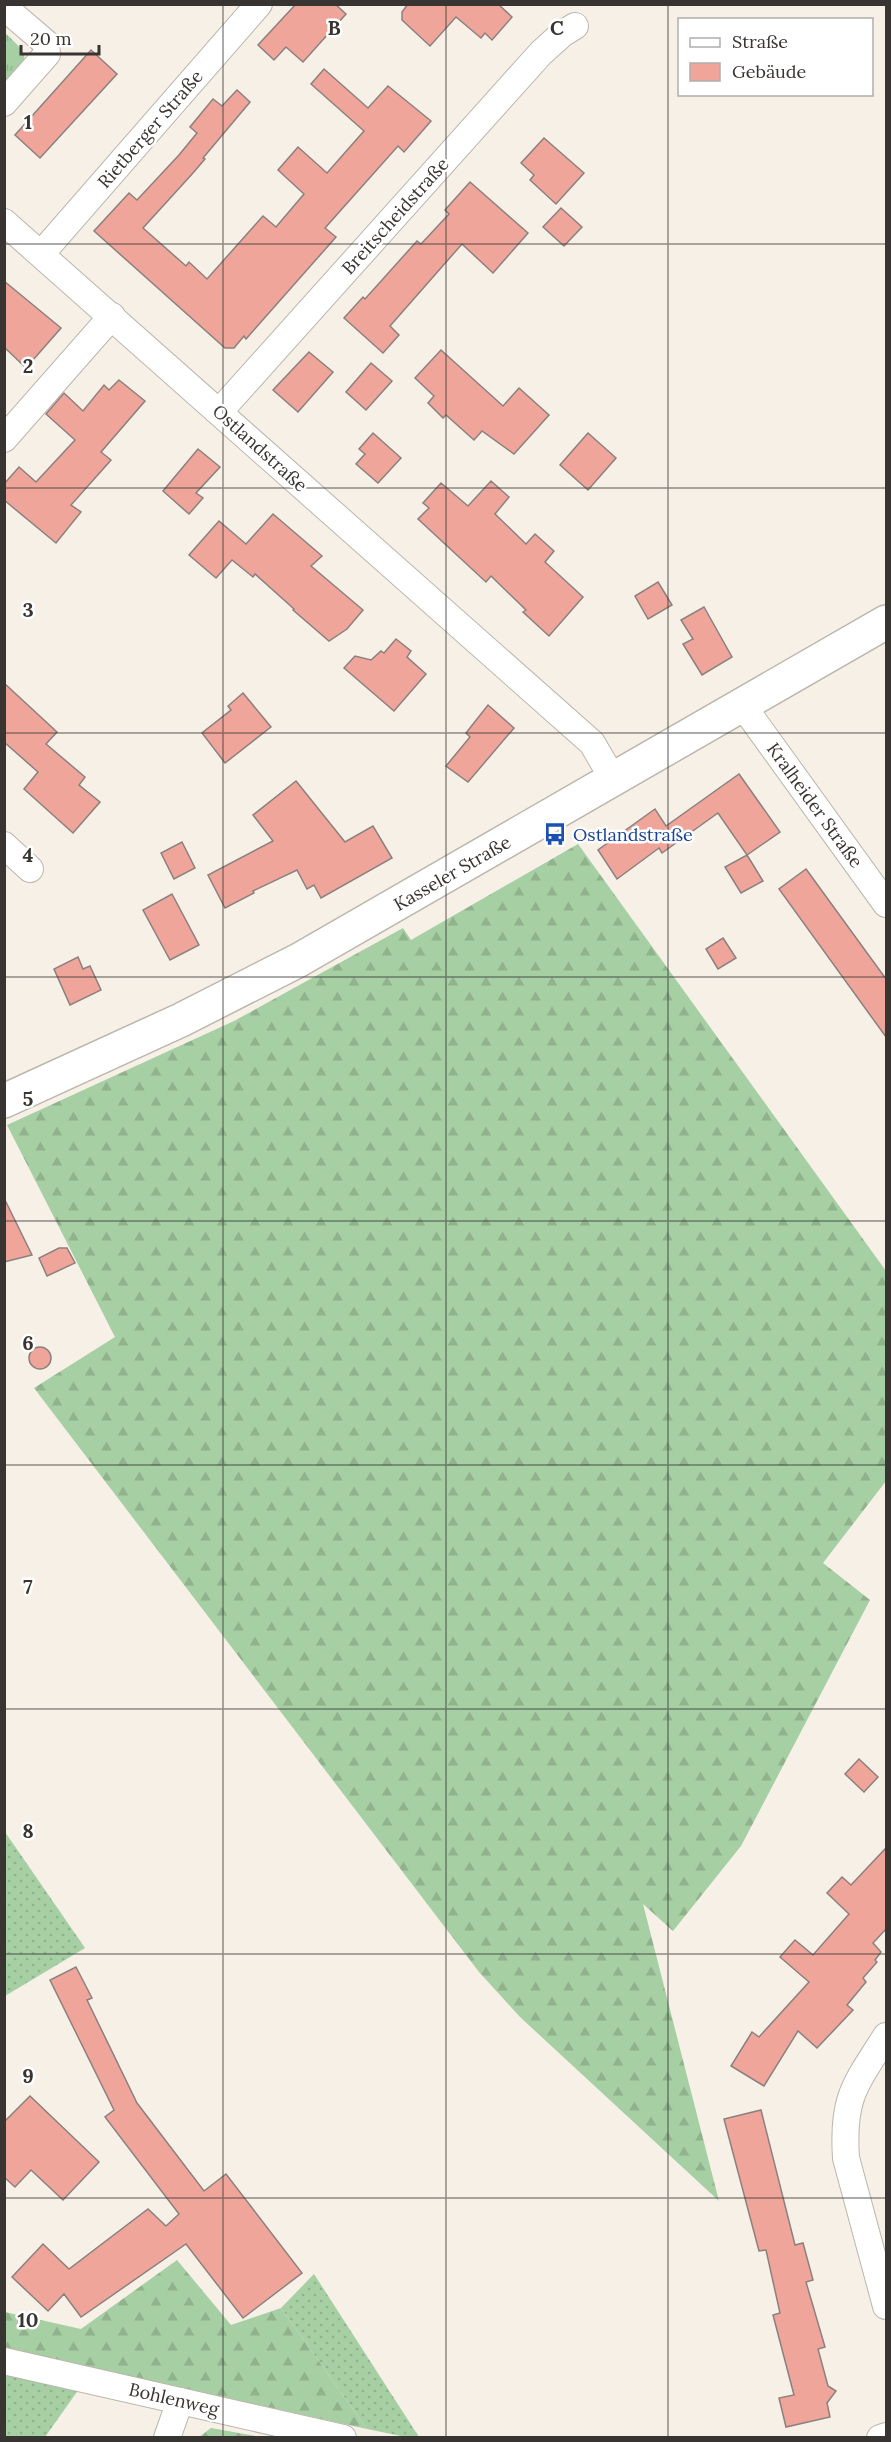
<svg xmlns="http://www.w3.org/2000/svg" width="891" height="2442" font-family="Lora,serif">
<defs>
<pattern id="grass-dots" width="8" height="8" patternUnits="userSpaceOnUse" patternTransform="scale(1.5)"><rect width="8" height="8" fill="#a6cfa3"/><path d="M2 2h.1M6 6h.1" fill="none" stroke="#90b28d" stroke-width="1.8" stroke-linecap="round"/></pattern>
<pattern id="forest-firs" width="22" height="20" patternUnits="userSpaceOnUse" patternTransform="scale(1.5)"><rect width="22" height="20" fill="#a6cfa3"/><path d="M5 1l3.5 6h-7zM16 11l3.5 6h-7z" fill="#90b28d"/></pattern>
<pattern id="park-tufts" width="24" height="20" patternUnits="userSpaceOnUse" patternTransform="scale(1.5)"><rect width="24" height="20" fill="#a6cfa3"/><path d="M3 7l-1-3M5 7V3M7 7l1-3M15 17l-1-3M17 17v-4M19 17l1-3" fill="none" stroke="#90b28d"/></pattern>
</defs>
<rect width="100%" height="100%" fill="#f6f0e6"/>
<!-- grass -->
<g fill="url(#grass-dots)">
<path d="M 5,1832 L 85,1948 L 5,1996 L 4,1996 Z"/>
<path d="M 314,2274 L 419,2437 L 406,2437 L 367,2429 L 281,2308 Z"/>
<path d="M 5,2373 L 79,2389 L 45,2437 L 5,2438 Z"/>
</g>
<!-- forest -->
<g fill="url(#forest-firs)">
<path d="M 578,844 L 886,1271 L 886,1481 L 823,1563 L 870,1600 L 741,1846 L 673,1931 L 643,1904 L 719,2201 L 520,2017 L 479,1972 L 34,1388 L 115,1337 L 7,1125 L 234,1021 L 403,928 L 411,940 Z"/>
<path d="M 177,2260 L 231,2325 L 281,2308 L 367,2429 L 5,2349 L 5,2312 L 81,2329 Z"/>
<path d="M 211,2428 L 261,2437 L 199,2437 Z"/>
</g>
<!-- park -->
<path fill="url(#park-tufts)" d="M 5,33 C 34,59 28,59 5,86 Z"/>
<!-- building -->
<g fill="#f0a59b" stroke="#8c807f" stroke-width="1.5">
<path d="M 296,4 L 335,4 L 346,14 L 303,62 L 286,47 L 274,60 L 258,45 Z"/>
<path d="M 408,4 L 498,4 L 512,17 L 492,40 L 485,33 L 481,38 L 456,17 L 430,46 L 402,20 L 402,12 Z"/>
<path d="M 91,50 L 117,74 L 40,158 L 15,135 Z"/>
<path d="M 324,69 L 368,108 L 388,86 L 431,121 L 404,152 L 398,146 L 325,228 L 336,237 L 246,339 L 244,336 L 234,348 L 225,348 L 94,231 L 129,193 L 137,200 L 179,155 L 197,133 L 190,127 L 213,99 L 222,106 L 237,90 L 250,102 L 203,158 L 205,159 L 193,173 L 143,228 L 186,266 L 189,262 L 207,279 L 263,216 L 276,227 L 304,194 L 278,170 L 298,147 L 327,173 L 364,131 L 311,84 Z"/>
<path d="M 544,138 L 584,173 L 556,204 L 530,180 L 534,175 L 521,163 Z"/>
<path d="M 470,182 L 528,233 L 493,273 L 462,244 L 390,326 L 399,335 L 383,353 L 344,318 L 363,297 L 365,299 L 417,241 L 421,244 L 449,214 L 445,210 Z"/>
<path d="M 561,208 L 582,227 L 564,246 L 543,227 Z"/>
<path d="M 4,281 L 61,328 L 26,368 L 4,347 Z"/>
<path d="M 441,350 L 503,406 L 519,388 L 549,415 L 514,454 L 482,431 L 474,440 L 446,415 L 443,418 L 428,403 L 434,396 L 415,378 Z"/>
<path d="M 309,352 L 333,372 L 298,412 L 273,390 Z"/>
<path d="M 371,363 L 392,381 L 366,410 L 346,392 Z"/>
<path d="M 119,380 L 145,401 L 101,452 L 111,460 L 71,505 L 81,512 L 56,543 L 4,500 L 4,484 L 19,467 L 36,482 L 75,440 L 46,414 L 64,393 L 83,411 L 104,385 L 109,390 Z"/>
<path d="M 373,433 L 401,458 L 378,483 L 356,464 L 365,454 L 359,449 Z"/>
<path d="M 588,433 L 616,458 L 588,490 L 560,465 Z"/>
<path d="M 198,449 L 220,467 L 196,493 L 203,498 L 189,514 L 163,491 Z"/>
<path d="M 491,481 L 509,497 L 495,514 L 526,544 L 535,534 L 554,551 L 545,562 L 583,597 L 549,636 L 523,612 L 526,610 L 491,576 L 486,582 L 418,519 L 429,508 L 423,503 L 441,483 L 468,506 Z"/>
<path d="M 273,514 L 322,556 L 311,566 L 363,610 L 347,629 L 329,641 L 293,610 L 294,609 L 255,574 L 253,577 L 232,560 L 216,578 L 189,555 L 219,521 L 246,544 Z"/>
<path d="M 658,582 L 672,605 L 648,619 L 635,596 Z"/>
<path d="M 704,607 L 732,657 L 702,675 L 683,644 L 693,639 L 681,620 Z"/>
<path d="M 396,639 L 411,651 L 407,657 L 426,674 L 394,711 L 344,668 L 355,656 L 371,660 L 381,651 L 384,653 Z"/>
<path d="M 4,683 L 57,732 L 46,744 L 85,777 L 79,785 L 100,802 L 73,833 L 24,789 L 38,772 L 4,742 Z"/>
<path d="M 243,693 L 271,727 L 225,763 L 202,733 L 231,710 L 228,706 Z"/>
<path d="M 488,705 L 514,728 L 468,782 L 446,766 L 470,737 L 466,733 Z"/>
<path d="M 739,774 L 780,832 L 747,855 L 718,813 L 662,853 L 659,848 L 617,879 L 598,850 L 655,809 L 666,826 Z"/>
<path d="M 296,781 L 345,842 L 373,826 L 392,858 L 321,898 L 314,885 L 307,889 L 297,870 L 253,891 L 254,893 L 225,908 L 208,875 L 273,841 L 253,815 Z"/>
<path d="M 182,842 L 195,868 L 174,879 L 161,853 Z"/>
<path d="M 747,855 L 763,881 L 741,893 L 725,867 Z"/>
<path d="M 806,869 L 886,979 L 886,1037 L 779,889 Z"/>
<path d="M 172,894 L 199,945 L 170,960 L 143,910 Z"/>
<path d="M 723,938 L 736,958 L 718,969 L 706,949 Z"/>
<path d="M 78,957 L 83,969 L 90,966 L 101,990 L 70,1005 L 54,969 Z"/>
<path d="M 4,1198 L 32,1255 L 4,1262 Z"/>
<path d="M 59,1248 L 67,1248 L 75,1263 L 47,1276 L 39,1258 Z"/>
<circle cx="40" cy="1358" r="11"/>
<path d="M 859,1759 L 878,1777 L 864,1792 L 845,1774 Z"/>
<path d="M 886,1848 L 886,1929 L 873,1943 L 881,1952 L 875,1960 L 877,1962 L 863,1978 L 866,1982 L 847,2005 L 853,2010 L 817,2048 L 798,2031 L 764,2086 L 731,2066 L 752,2032 L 759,2037 L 809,1982 L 780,1957 L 795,1940 L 813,1955 L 849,1914 L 827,1893 L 842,1877 L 851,1885 Z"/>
<path d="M 76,1967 L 92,1998 L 87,2000 L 137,2103 L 204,2191 L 226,2174 L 302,2273 L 243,2318 L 186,2244 L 81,2317 L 64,2294 L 48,2311 L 12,2277 L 43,2244 L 69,2269 L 148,2209 L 166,2226 L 179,2214 L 105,2117 L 114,2110 L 50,1980 Z"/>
<path d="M 30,2096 L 99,2162 L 63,2200 L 31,2170 L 15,2187 L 4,2177 L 4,2122 Z"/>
<path d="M 761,2110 L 795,2245 L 803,2243 L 813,2280 L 806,2282 L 825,2347 L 818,2349 L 828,2386 L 836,2391 L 827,2403 L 830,2417 L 786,2427 L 779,2398 L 794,2395 L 773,2315 L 780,2313 L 766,2250 L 759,2251 L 724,2119 Z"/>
</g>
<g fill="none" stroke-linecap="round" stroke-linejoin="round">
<!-- street casing -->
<g stroke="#bcb6ac" stroke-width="28">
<g id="street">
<path d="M 4,7 L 46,43 L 47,54 L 4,103"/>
<path d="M 4,222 L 592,743 L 613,779"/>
<path d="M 41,254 L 259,4"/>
<path d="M 219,412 L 541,53 L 562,34 L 575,26"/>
<path d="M 4,439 L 112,316"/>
<path d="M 743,706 L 886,904"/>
<path d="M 4,845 L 30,869"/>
<path d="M 886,2036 C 855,2085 842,2097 846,2158 L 886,2306"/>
<path d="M 4,2361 L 343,2438"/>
<path d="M 167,2438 L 180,2401"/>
<path d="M 880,2438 L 886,2436"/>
</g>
</g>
<!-- secondary casing -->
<g stroke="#bcb6ac" stroke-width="36">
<path id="secondary" d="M 4,1101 L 181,1020 L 299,960 L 886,622"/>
</g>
<!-- street -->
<use href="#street" stroke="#fff" stroke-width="26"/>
<!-- secondary -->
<use href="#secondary" stroke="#fff" stroke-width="33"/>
</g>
<!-- grid -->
<path fill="none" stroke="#373431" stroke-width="1.5" stroke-opacity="0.55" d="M 223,4 L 223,2438M 446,4 L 446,2438M 668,4 L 668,2438M 4,244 L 886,244M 4,488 L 886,488M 4,733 L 886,733M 4,977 L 886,977M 4,1221 L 886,1221M 4,1465 L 886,1465M 4,1709 L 886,1709M 4,1954 L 886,1954M 4,2198 L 886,2198"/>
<!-- icons -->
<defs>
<g id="bus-bare" transform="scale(1.8)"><path d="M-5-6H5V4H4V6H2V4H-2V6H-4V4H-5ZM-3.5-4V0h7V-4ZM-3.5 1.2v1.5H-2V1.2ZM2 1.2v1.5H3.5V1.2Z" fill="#1a4fb4" stroke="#fff" stroke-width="2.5" paint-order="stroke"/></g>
</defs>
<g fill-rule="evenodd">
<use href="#bus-bare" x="555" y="834"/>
</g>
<g text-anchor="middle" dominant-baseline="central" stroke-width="5" stroke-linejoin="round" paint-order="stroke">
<!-- street labels -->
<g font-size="18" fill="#373431" stroke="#fff">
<text transform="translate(150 129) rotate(-49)">Rietberger Straße</text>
<text transform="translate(395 216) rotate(-48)">Breitscheidstraße</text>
<text transform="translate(260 448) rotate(42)">Ostlandstraße</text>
<text transform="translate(815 805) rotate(54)">Kralheider Straße</text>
<text transform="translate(452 873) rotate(-30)">Kasseler Straße</text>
<text transform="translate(174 2399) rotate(13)">Bohlenweg</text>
</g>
<!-- transit labels -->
<g font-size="18" fill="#164399" stroke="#fff" text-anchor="start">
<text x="573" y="834">Ostlandstraße</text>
</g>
</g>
<g font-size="20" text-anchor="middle" font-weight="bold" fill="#373431" stroke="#fff" stroke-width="5" stroke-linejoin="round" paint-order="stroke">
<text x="334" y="35">B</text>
<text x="557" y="35">C</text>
<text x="28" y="129">1</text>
<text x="28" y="373">2</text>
<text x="28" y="617">3</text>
<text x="28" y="862">4</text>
<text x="28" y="1106">5</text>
<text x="28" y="1350">6</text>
<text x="28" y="1594">7</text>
<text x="28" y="1838">8</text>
<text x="28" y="2083">9</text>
<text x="28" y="2327">10</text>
</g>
<!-- border -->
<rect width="891" height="2442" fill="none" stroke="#373431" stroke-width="12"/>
<!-- legend -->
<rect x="678" y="18" width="195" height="78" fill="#ffffff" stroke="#afaead" stroke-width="1.5"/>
<rect x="690" y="38" width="30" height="9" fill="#ffffff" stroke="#afaead" stroke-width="1.5"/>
<text x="732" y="48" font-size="18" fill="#373431">Straße</text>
<rect x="690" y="63" width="30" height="18" fill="#f0a59b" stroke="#afaead" stroke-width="1.5"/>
<text x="732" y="78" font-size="18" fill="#373431">Gebäude</text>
<!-- scale -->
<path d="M21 45v9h78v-9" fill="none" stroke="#373431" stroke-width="3"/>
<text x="30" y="45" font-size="18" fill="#373431" stroke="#ffffff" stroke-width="4.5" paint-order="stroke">20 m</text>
</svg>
